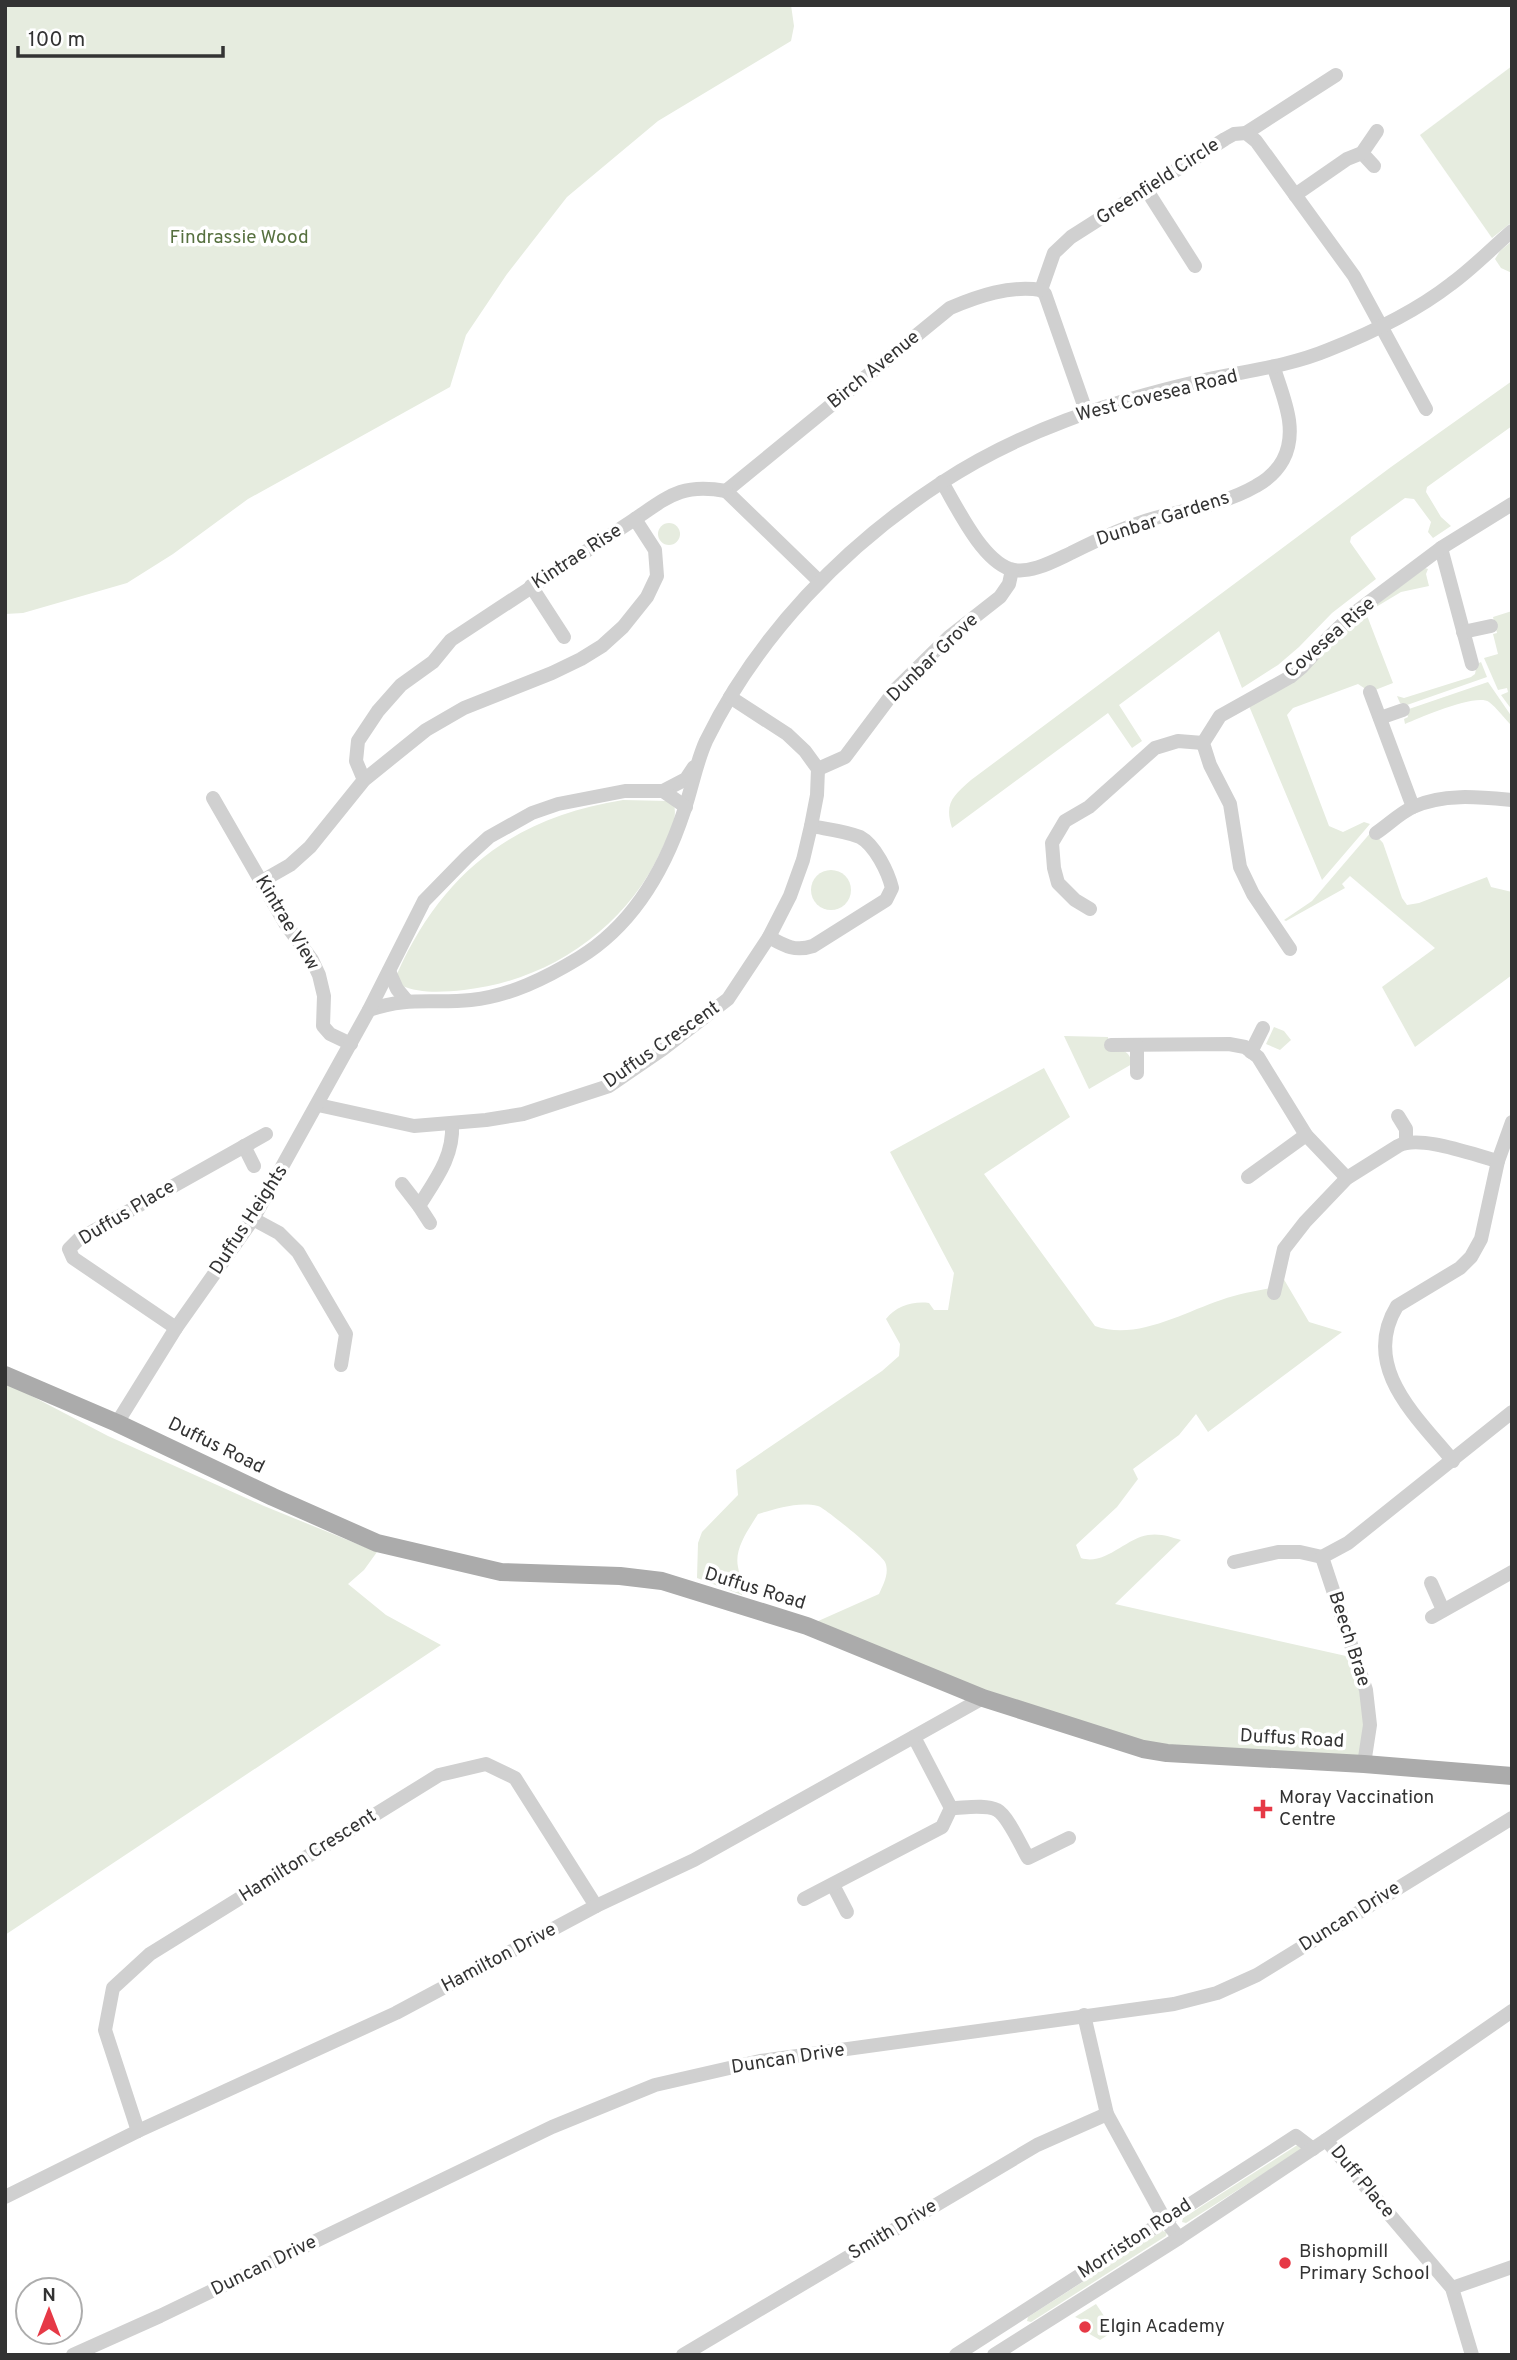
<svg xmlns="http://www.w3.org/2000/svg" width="1517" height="2360" font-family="Overpass,sans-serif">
<rect width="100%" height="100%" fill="#fff"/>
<!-- green -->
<g fill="#e6ecdf">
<path d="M 5,5 L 791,5 L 794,26 L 791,41 L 658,121 L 567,197 L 507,274 L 466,335 L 450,387 L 248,499 L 173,554 L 127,583 L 23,613 L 5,614 Z"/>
<path d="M 1512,66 L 1512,222 L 1492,238 L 1420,135 Z"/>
<path d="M 1512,241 L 1512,273 L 1501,268 L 1495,259 L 1500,251 Z"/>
<path d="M 1512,381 L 1512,426 L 1427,487 L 1426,492 L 1441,517 L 1451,526 L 1433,538 L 1428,532 L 1431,522 L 1414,499 L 1405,498 L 1351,537 L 1350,542 L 1376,579 L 1332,613 L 1299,647 L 1278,665 L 1242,688 L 1219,631 L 1119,705 L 1142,741 L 1132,748 L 1108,713 L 952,828 C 944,803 953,796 971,780 L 1391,467 Z"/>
<circle cx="669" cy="534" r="11"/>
<path d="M 1425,568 L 1428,569 L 1426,574 L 1429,586 L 1401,592 L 1366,613 L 1393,683 L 1370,692 L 1358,684 L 1293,708 L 1287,715 L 1329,826 L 1343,832 L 1364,822 L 1370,824 L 1322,880 L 1249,706 L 1331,639 Z"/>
<path d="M 1512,611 L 1512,710 L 1501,695 L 1508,692 L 1507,688 L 1498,690 L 1484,658 L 1498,654 L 1493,634 L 1497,633 L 1493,617 Z"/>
<path d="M 1481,662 L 1487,677 L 1407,705 L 1400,703 L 1397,696 L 1404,698 L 1471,677 L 1475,674 L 1477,664 Z"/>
<path d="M 1488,682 L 1512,717 L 1512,726 C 1505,719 1497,708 1489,702 C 1476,693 1420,718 1405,724 L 1404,719 L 1408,717 L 1406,710 Z"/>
<path d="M 623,800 L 669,801 L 674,805 C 678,821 668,836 661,851 C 625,929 548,981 464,990 C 443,992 420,994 400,985 L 397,974 C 442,873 514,817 623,800 Z"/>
<path d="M 1372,831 L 1383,843 L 1402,898 L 1407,905 L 1419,903 L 1487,877 L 1491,887 L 1512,892 L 1512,975 L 1415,1047 L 1382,987 L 1435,948 L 1350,876 L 1342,884 L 1345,888 L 1286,921 L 1284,920 L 1312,901 Z"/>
<circle cx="831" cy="890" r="20"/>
<path d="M 1274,1027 L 1284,1031 L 1291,1040 L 1280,1050 L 1266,1044 Z"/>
<path d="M 1064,1036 L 1108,1037 L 1108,1048 C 1121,1049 1130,1050 1132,1064 L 1089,1089 Z"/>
<path d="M 1044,1068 L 1070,1117 L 984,1174 L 1095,1326 C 1136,1341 1182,1313 1221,1300 C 1239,1293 1257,1291 1275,1287 L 1279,1271 L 1309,1322 L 1342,1332 L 1208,1432 L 1196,1414 L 1179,1435 L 1133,1469 L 1138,1479 L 1117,1507 L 1076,1545 L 1081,1558 C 1105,1566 1126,1538 1148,1535 C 1160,1533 1171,1537 1181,1540 L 1115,1604 L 1355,1658 L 1366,1690 L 1364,1764 L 1143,1749 L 807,1626 L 879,1594 C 883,1585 890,1573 885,1562 C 882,1555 824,1507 818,1506 C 798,1501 776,1509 758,1514 C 749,1529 734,1548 738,1567 C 740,1578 743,1583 742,1595 L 697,1578 L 698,1543 L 702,1532 L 738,1495 L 736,1470 L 882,1371 L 899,1356 L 900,1344 L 886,1319 C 896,1306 913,1301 929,1303 L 934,1310 L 948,1310 L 954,1273 L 890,1152 Z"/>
<path d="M 5,1382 L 108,1436 L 264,1506 L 377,1552 L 364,1570 L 348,1584 L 386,1615 L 441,1645 L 5,1935 Z"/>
<path d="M 1299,2144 L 1302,2149 L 1186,2223 L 1182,2222 L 1183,2218 Z"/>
<path d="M 1162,2231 L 1167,2232 L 1166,2236 L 1031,2322 L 1027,2321 L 1028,2317 Z"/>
<path d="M 1096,2304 L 1108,2322 L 1103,2325 L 1105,2329 L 1110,2327 L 1114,2331 L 1100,2340 L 1086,2332 L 1089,2323 L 1075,2317 Z"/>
</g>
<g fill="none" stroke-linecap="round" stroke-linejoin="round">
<!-- minor -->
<g stroke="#d0d0d0" stroke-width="14">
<path d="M 1246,133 L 1336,75"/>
<path d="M 1362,153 L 1374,166"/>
<path d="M 1146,189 L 1195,266"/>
<path d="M 1295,195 L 1347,159 L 1362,153 L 1377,131"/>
<path d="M 1086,411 L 1045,294 L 1041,290 L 1054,253 L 1071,237 L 1225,139 L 1234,134 L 1246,133 L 1256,141 L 1354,276 L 1426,409"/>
<path d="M 942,482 C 957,507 981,559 1010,569 C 1029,575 1054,561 1071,553 C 1097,540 1126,526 1155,518 C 1189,509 1225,504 1256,486 C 1267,480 1277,471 1283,460 C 1299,430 1283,397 1274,368"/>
<path d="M 726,491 L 950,308 C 978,296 1010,285 1041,290"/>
<path d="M 726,491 L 819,581"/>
<path d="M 635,519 C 669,496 682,483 726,491"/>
<path d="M 1441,548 L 1472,664"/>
<path d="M 531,586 L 564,637"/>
<path d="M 1463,632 L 1491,626"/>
<path d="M 1370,692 L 1413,807"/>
<path d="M 1380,718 L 1403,710"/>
<path d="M 818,769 L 845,757 L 896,689 L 949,637 L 1000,597 L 1009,584 L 1012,570"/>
<path d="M 663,791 L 686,779 L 694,767"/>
<path d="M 213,798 L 285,923 L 312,960 L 319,975 L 324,996 L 323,1026 L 330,1034 L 351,1044"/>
<path d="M 1376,833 C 1388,825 1400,813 1413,807 C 1443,793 1480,797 1512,800"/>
<path d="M 262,881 L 290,865 L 310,847 L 364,780 L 426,730 L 464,708 L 552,673 L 581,659 L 602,646 L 623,627 L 647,597 L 657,576 L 655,550 L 635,519 L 451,640 L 433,662 L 401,685 L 378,711 L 358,741 L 356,761 L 364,780"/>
<path d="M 1090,909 L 1075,900 L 1058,883 L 1054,868 L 1052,843 L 1065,821 L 1089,807 L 1155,748 L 1178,741 L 1203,743"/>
<path d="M 769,937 C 785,946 795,952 813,946 L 886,900 L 892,888 C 888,872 875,845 860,837 C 846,831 826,829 811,826"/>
<path d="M 1290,949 L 1253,894 L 1240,867 L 1230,804 L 1210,765 L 1203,743 L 1220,716 L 1290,677 L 1302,667 L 1330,636 L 1353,614 L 1441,548 L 1512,504"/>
<path d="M 389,971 L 397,989 L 407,1001"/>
<path d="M 369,1010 C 409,996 432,1004 471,1000 C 510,996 546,978 579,958 C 633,925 665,869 684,811 C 692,788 696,763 706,741 C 757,636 844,546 941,483 C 1020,431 1109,402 1200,381 C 1243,371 1287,367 1328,350 C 1371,333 1415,312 1451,284 C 1473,268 1492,248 1512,231"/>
<path d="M 1111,1045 L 1229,1044 L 1245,1047 L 1258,1057 L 1306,1135 L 1347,1178"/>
<path d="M 1137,1045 L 1137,1073"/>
<path d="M 1251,1052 L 1263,1028"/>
<path d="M 318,1105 L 414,1126 L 486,1120 L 523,1114 L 609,1086 L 663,1049 L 728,999 L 769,937 L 790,896 L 803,860 L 811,826 L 817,795 L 818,769 L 805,751 L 787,734 L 730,697"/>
<path d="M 1398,1116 L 1406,1129 L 1406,1142"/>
<path d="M 244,1146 L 254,1166"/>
<path d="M 1248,1177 L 1306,1135"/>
<path d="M 402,1184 L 419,1206 C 436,1179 454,1156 452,1124"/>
<path d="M 419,1206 L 430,1223"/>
<path d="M 253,1219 L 279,1233 L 298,1252 L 346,1334 L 341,1365"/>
<path d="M 1274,1293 L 1284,1249 L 1305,1222 L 1347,1178 L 1398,1146 C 1419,1134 1474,1155 1498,1161"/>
<path d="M 176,1328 L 73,1258 L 69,1249 L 79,1239 L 266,1134"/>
<path d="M 117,1423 L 176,1328 L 253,1219 L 369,1010 L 424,901 L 467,857 L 489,837 L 532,813 L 558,804 L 625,791 L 663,791 L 686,807"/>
<path d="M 1453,1461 C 1417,1417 1360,1367 1397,1306 L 1460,1268 L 1471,1257 L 1481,1239 L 1498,1161 L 1512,1122"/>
<path d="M 1234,1562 L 1278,1552 L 1300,1552 L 1322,1557"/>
<path d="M 1431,1583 L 1443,1610"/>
<path d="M 1432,1617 L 1512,1572"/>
<path d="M 1364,1764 L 1370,1725 L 1366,1690 L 1322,1557 L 1348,1543 L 1512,1412"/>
<path d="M 951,1808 C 964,1808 985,1804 997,1810 C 1008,1816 1021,1846 1028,1858 L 1069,1838"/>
<path d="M 833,1885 L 847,1912"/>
<path d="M 804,1899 L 942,1827 L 951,1808 L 914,1737"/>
<path d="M 1084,2015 L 1107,2114 L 1165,2220 L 1179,2238"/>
<path d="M 138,2131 L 105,2030 L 113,1988 L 150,1954 L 439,1775 L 486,1764 L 515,1778 L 596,1906"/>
<path d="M 1326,2140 L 1452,2288 L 1472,2355"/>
<path d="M 5,2197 L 138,2131 L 396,2013 L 596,1906 L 694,1860 L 983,1698"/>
<path d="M 1452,2288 L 1512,2267"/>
<path d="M 73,2355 L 160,2316 L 552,2127 L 655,2085 L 760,2061 L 1174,2004 L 1217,1993 L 1257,1975 L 1512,1818"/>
<path d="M 683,2355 L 1037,2145 L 1107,2114"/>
<path d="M 956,2355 L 1296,2136 L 1313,2149"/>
<path d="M 994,2355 L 1179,2238 L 1326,2140 L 1512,2011"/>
</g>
<!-- major -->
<path stroke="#ababab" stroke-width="18" d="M 5,1375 L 117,1423 L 273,1497 L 377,1543 L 501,1572 L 620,1576 L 662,1581 L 807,1626 L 983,1698 L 1143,1749 L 1167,1753 L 1364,1764 L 1512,1776"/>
</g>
<!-- markers -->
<g fill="#e63946" stroke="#fff" stroke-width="2.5">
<path d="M1259.5 1798.5h7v7h7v7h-7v7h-7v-7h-7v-7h7z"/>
<circle cx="1285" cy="2263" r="7"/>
<circle cx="1085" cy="2327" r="7"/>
</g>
<g text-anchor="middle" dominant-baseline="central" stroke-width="7" stroke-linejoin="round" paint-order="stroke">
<!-- street labels -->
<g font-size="19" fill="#333" stroke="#fff">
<text transform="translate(1158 182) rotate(-33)">Greenfield Circle</text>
<text transform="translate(874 370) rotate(-39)">Birch Avenue</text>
<text transform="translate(1157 396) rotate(-14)">West Covesea Road</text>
<text transform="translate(1163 519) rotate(-18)">Dunbar Gardens</text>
<text transform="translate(577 557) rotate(-33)">Kintrae Rise</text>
<text transform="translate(1330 638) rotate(-41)">Covesea Rise</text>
<text transform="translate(933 658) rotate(-44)">Dunbar Grove</text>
<text transform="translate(287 923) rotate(59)">Kintrae View</text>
<text transform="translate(662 1045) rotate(-35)">Duffus Crescent</text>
<text transform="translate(127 1213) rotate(-31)">Duffus Place</text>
<text transform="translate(249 1220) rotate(-57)">Duffus Heights</text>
<text transform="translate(216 1446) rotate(26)">Duffus Road</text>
<text transform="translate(755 1589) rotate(17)">Duffus Road</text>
<text transform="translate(1349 1639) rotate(72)">Beech Brae</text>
<text transform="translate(1292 1739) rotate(3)">Duffus Road</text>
<text transform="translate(308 1856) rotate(-32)">Hamilton Crescent</text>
<text transform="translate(1350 1917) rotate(-32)">Duncan Drive</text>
<text transform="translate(499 1958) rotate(-28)">Hamilton Drive</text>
<text transform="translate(788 2059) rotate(-9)">Duncan Drive</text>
<text transform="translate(1362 2182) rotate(50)">Duff Place</text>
<text transform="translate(893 2230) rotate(-31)">Smith Drive</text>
<text transform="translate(1135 2239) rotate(-33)">Morriston Road</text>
<text transform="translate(264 2266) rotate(-26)">Duncan Drive</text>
</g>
<!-- park labels -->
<g font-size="19" fill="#56703f" stroke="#fff">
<text x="239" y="238">Findrassie Wood</text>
</g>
<!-- poi labels -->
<g font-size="19" fill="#333" stroke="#fff" text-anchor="start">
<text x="1279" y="1798">Moray Vaccination<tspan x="1279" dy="22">Centre</tspan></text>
<text x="1299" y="2252">Bishopmill<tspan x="1299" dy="22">Primary School</tspan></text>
<text x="1099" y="2327">Elgin Academy</text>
</g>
</g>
<!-- border -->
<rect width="1517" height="2360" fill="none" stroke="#333333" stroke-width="14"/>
<!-- north arrow -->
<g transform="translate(49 2311)"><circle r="33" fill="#ffffff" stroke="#adadad" stroke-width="2"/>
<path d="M0-5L12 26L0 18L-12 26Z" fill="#e63946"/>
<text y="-10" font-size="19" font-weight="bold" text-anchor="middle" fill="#333333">N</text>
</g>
<!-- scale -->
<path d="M18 46v10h205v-10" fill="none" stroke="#333333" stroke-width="3.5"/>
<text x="28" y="46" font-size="21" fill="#333333" stroke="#ffffff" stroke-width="5" paint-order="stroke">100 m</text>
</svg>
